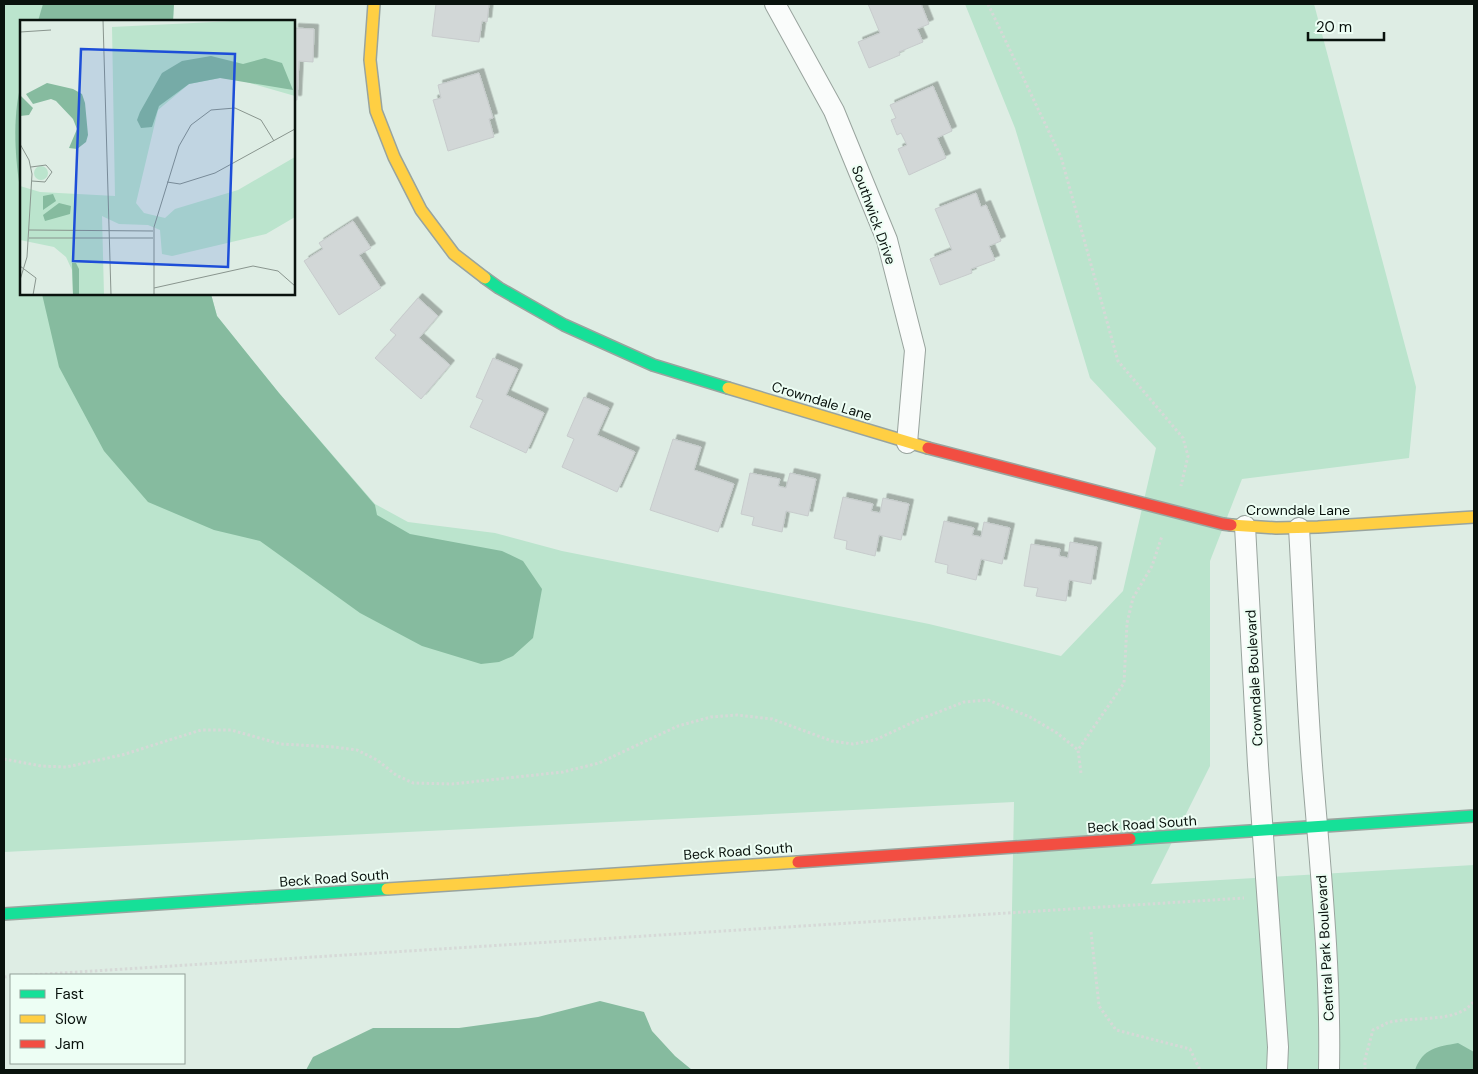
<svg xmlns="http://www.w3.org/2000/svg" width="1478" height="1074" font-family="'DM Sans',sans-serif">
<defs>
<filter id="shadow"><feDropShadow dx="4.5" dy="-4.5" stdDeviation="0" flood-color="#0004"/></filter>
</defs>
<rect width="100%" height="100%" fill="#deede4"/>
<!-- green -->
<path fill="#bbe4cd" d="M 4,4 L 174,4 L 173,21 L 21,21 L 21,294 L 211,294 L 217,316 L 279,393 L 375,504 L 408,522 L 495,533 L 562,551 L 929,624 L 1061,656 L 1123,591 L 1156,448 L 1090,378 L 1015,128 L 965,4 L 1314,4 L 1416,387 L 1409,458 L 1242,479 L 1210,561 L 1210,766 L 1151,884 L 1474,865 L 1474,1070 L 1009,1070 L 1014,802 L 4,852 Z"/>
<!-- water -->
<g fill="#86bb9f">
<path d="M 43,4 L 174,4 L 173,21 L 38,21 Z"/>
<path d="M 21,84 L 21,195 C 15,160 12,118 21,84 Z"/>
<path d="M 42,294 L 211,294 L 217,316 L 279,393 L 375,505 L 377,515 L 410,534 L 502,551 L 523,561 L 542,589 L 533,638 L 513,656 L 499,662 L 481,664 L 422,646 L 360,613 L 260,541 L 214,530 L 148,502 L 104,451 L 59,367 Z"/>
<path d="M 600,1001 L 644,1012 L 652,1031 L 675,1056 L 692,1070 L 306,1070 L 313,1057 L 373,1028 L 459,1028 L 538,1017 Z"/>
<path d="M 1458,1043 L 1474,1052 L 1474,1070 L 1415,1070 C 1423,1048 1437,1047 1458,1043 Z"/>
</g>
<!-- building -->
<g fill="#d2d7d7" stroke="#c7cbcc" filter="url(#shadow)">
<path d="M 436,4 L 489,4 L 487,22 L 482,21 L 479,42 L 432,36 Z"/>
<path d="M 868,4 L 921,4 L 929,24 L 917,29 L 923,42 L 899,52 L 900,55 L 869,68 L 858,42 L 880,33 Z"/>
<path d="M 294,28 L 314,29 L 313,62 L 299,61 L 297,100 L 294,100 Z"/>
<path d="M 479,73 L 493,118 L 489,119 L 494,137 L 448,151 L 433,100 L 441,98 L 438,85 Z"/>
<path d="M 933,86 L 952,131 L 937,138 L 946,158 L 909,175 L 898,149 L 907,145 L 901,133 L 897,135 L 891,120 L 896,118 L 890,105 Z"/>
<path d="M 976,193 L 981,207 L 986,205 L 1001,241 L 989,246 L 995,260 L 971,269 L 972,273 L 940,285 L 930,259 L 952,250 L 935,209 Z"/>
<path d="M 353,221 L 371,248 L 359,255 L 381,288 L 339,315 L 304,261 L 323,249 L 319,243 Z"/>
<path d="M 418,298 L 438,316 L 419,338 L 450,365 L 421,399 L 375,358 L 396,335 L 390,330 Z"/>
<path d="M 493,358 L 518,369 L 506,395 L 544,413 L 526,453 L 470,427 L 483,400 L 476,397 Z"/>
<path d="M 584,397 L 609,408 L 597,435 L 635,452 L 617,492 L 562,467 L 574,439 L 567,436 Z"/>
<path d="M 673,439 L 701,447 L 694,470 L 734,484 L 718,532 L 650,510 Z"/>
<path d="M 750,473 L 780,479 L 778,486 L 786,488 L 790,473 L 816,479 L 808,516 L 786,511 L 782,532 L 752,525 L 754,517 L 741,514 Z"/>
<path d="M 843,497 L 873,504 L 871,511 L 880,513 L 883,498 L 909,504 L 901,540 L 879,535 L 875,556 L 846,549 L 847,541 L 834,538 Z"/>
<path d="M 944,521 L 974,528 L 972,535 L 981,537 L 984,522 L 1010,528 L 1002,564 L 981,559 L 976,580 L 947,573 L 948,565 L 935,562 Z"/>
<path d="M 1070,542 L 1097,547 L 1091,584 L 1069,580 L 1066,601 L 1036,596 L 1038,588 L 1024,586 L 1031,544 L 1060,549 L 1059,556 L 1068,558 Z"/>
</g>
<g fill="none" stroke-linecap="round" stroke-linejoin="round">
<!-- street casing -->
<g stroke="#99a49e" stroke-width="22">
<g id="street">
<path d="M 775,4 L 834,111 L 887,240 L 915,350 L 907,443"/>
<path d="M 1245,526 L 1258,765 L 1278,1047 L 1277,1070"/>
<path d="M 1299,528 C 1304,611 1306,695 1313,778 C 1321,875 1331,973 1329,1070"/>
</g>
</g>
<!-- fast casing -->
<g stroke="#99a49e" stroke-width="14">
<g id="fast">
<path d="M 485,278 L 499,288 L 564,325 L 653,365 L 728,388"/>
<path d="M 1130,839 L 1474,816"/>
<path d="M 4,914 L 387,889"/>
</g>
</g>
<!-- slow casing -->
<g stroke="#99a49e" stroke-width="14">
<g id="slow">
<path d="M 374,4 L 370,60 L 376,111 L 394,157 L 421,210 L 454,254 L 485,278"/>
<path d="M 728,388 L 928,448"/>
<path d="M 1231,525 L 1276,528 L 1318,527 L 1474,517"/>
<path d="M 387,889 L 798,862"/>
</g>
</g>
<!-- jam casing -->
<g stroke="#99a49e" stroke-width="14">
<g id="jam">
<path d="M 928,448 L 1223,524 L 1231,525"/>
<path d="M 798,862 L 1130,839"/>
</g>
</g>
<!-- path -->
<g stroke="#d6d9d7" stroke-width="3" stroke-dasharray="2.5 2.5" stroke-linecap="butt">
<path d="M 988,4 L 1061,157 L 1118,361 L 1183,438 L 1188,456 L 1181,486"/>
<path d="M 4,759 L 41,766 L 66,767 L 122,755 L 201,730 L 231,730 L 281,744 L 334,747 L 357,750 L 377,760 L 396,775 L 413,783 L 452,784 L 563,772 L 599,763 L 678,726 L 711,717 L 737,715 L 772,719 L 832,741 L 853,744 L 875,740 L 918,720 L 964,702 L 988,700 L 1030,717 L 1057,733 L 1078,750"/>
<path d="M 1081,773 L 1078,750 L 1124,683 L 1127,623 L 1133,598 L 1152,566 L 1162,536"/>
<path d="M 1091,932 L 1099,1006 L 1116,1030 L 1190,1049 L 1200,1070"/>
<path d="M 30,975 L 1244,898"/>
<path d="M 4,977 L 11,976"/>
<path d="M 1365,1070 L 1365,1059 L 1373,1030 C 1378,1028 1383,1025 1387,1023 C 1412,1015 1457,1025 1474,1001"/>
</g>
<!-- street -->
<use href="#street" stroke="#fafcfb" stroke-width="20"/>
<!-- fast -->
<use href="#fast" stroke="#16e098" stroke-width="11"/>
<!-- slow -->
<use href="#slow" stroke="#ffcf43" stroke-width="11"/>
<!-- jam -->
<use href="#jam" stroke="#f24e42" stroke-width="11"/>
</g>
<g text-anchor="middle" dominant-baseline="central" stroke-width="4" stroke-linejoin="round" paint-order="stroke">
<!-- street labels -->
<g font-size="14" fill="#09120d" stroke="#edfef4">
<text transform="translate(874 215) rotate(70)">Southwick Drive</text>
<text transform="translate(822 401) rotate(17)">Crowndale Lane</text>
<text x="1298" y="510">Crowndale Lane</text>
<text transform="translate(1254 678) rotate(-93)">Crowndale Boulevard</text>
<text transform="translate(1142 824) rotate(-4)">Beck Road South</text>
<text transform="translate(738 851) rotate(-4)">Beck Road South</text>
<text transform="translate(334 878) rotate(-4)">Beck Road South</text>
<text transform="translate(1325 948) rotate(-93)">Central Park Boulevard</text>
</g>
</g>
<!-- overview -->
<g transform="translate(20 20)">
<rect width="275" height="275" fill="#deede4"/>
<path d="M 234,0 L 275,0 L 275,76 L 216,59 L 200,58 L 169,64 L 138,90 L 116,183 L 124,193 L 145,198 L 155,189 L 218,170 L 275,137 L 275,197 L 246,214 L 152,236 L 142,234 L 140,210 L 128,205 L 99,204 L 82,196 L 84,275 L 53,275 L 52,250 L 46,237 L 34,227 L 0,220 L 0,166 L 20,172 L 95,176 L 92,7 ZM14 153a7 7 0 1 1 14 0a7 7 0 1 1-14 0Z" fill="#bbe4cd"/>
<path d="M 191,36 L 223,44 L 245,38 L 262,43 L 273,70 L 200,58 L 169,64 L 139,86 L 132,107 L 121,108 L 117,100 L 120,92 L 142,53 L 162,41 ZM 27,63 L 53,69 L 62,74 L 65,83 L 68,115 L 66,122 L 57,129 L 49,128 L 57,109 L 53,99 L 36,81 L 31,79 L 13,84 L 6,74 ZM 0,75 L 13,88 L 9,95 L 0,96 ZM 33,174 L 36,181 L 23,190 L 23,176 ZM 39,183 L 51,186 L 50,194 L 25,201 L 23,195 ZM 52,243 L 56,243 L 59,249 L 59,275 L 53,275 Z" fill="#86bb9f"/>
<path fill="none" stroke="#89958e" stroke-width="1" d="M 83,0 L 91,275M 0,12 L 31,10M 0,124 L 9,140 L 12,154 L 7,237 L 0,260M 11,147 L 26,145 L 32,152 L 25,162 L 12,161M 147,162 L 160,164 L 195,153 L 275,109M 9,210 L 133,211M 9,218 L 133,218M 0,246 L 16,258 L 13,275M 134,268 L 233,246 L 258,251 L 275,266M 134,275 L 134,207 L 159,126 L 171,105 L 191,90 L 215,88 L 241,100 L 254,121"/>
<path fill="#1d4ed8" fill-opacity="0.15" stroke="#1d4ed8" stroke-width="2.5" d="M 61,29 L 215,34 L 208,247 L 53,241 Z"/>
<rect width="275" height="275" fill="none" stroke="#09120d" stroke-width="2.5"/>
</g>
<!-- border -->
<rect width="1478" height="1074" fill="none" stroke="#09120d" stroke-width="10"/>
<!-- legend -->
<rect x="10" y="974" width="175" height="90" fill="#edfef4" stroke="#92a098"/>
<rect x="20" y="990" width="25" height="8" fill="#16e098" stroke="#92a098"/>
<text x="55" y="999" font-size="15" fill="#09120d">Fast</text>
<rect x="20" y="1015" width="25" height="8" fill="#ffcf43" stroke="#92a098"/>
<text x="55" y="1024" font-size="15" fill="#09120d">Slow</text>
<rect x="20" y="1040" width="25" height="8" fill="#f24e42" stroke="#92a098"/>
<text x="55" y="1049" font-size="15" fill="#09120d">Jam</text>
<!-- scale -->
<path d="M1308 32v8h76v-8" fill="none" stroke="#09120d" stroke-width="2.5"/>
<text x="1316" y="32" font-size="15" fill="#09120d" stroke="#edfef4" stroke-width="4" paint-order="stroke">20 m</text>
</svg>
